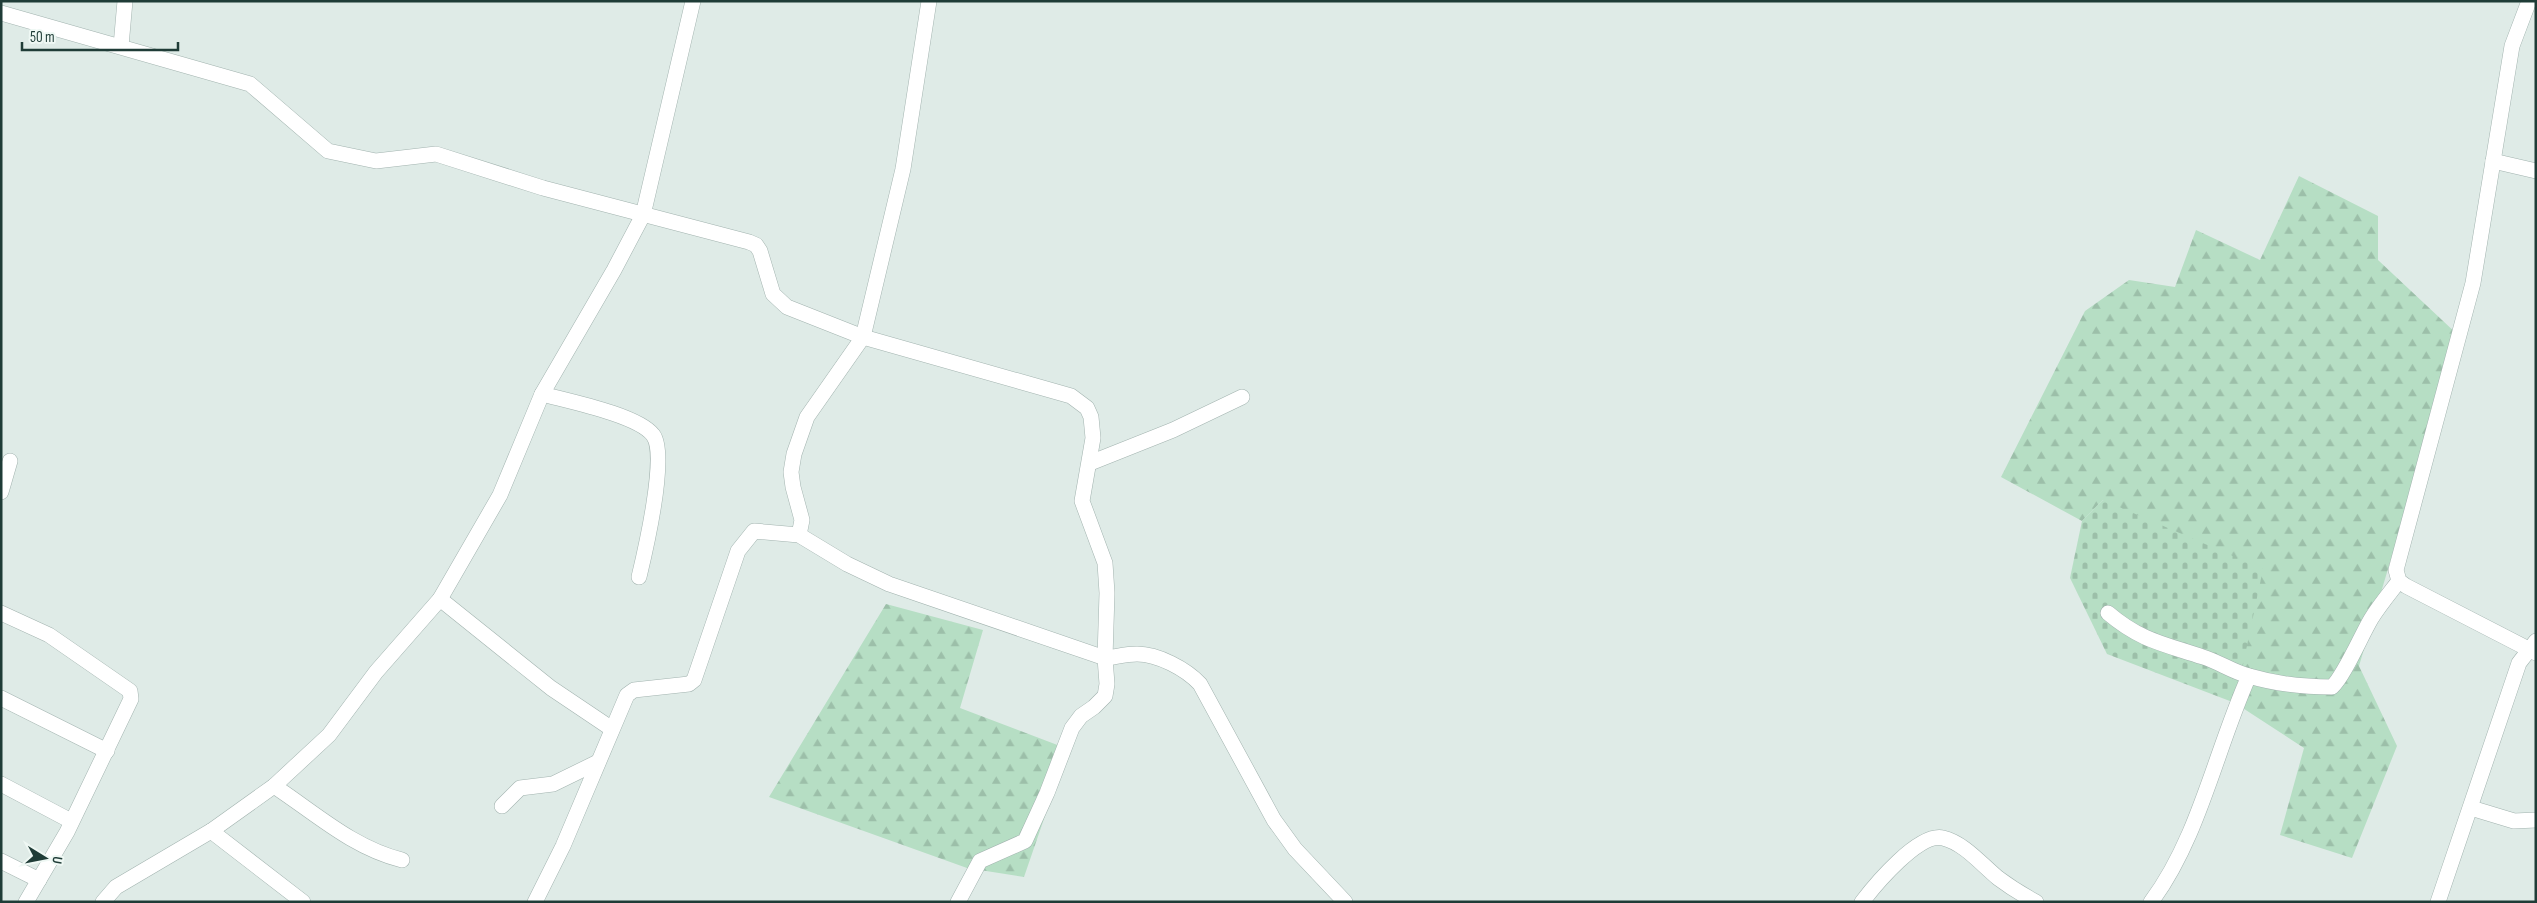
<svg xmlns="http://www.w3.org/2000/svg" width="2537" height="903" font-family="'Sofia Sans Condensed',sans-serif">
<defs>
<pattern id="forest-firs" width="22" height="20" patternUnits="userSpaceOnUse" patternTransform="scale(1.25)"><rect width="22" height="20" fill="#b6dec4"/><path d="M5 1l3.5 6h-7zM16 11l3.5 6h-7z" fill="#9cbfa9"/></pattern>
<pattern id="cemetery-stones" width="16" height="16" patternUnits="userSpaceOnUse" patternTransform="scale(1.25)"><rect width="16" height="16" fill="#b6dec4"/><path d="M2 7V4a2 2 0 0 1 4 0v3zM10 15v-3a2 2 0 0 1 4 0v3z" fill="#9cbfa9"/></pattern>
</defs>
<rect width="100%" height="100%" fill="#dfebe7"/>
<!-- forest -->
<g fill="url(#forest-firs)">
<path d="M 2299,176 L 2378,216 L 2378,260 L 2458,335 L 2359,666 L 2397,746 L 2352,858 L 2280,835 L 2304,748 L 2235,703 L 2103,500 L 2082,521 L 2001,477 L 2085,311 L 2129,280 L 2175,287 L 2196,230 L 2260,260 Z"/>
<path d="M 886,604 L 983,630 L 960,708 L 1068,749 L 1024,877 L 967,868 L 769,797 Z"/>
</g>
<!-- cemetery -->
<path fill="url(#cemetery-stones)" d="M 2103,500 L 2263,569 L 2235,703 L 2107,654 L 2070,578 L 2082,521 Z"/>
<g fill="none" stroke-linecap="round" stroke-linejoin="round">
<!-- street casing -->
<g stroke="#a2b3af" stroke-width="16">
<g id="street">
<path d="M 2529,1 L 2512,46 L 2473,283 L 2396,570 L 2399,581 L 2406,586 L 2536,653"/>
<path d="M 1,13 L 250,84 L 328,151 L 376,161 L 436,154 L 543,188 L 749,242 L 756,245 L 760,251 L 773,294 L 787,307 L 863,337 L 1071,396 L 1087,408 L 1091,417 L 1093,438 L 1082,501 L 1105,563 L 1107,593 L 1105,658 L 1107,684 L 1105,696 L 1094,707 L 1081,716 L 1072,728 L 1047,793 L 1025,841 L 980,861 L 958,902"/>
<path d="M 121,46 L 125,1"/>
<path d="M 2493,161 L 2536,171"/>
<path d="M 542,394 C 568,401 638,415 653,435 C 668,454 645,552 639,577"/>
<path d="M 1090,463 L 1173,430 L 1242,397"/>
<path d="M 1,492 L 10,461"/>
<path d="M 799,535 L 802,520 L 793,487 L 791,472 L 794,454 L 807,417 L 863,337 L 903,169 L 929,1"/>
<path d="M 440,599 L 551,688 L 612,729"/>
<path d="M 1,613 L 49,635 L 130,691 L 131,699 L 67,832 L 26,902"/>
<path d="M 2108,613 C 2141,641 2164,644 2203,657 C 2219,662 2233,672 2249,676 C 2276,684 2304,687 2332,687 C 2344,676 2361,636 2371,619 C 2379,606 2389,594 2399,581"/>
<path d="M 1,698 L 107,751"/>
<path d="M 1,784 L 71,821"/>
<path d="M 274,786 C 315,813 353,848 402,860"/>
<path d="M 502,806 L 520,788 L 553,784 L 598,762"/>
<path d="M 2471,808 L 2514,821 L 2536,820"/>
<path d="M 211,831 L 303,902"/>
<path d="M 1,861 L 39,880"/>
<path d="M 103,902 L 116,887 L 211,831 L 274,786 L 329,735 L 376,672 L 440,599 L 500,495 L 542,394 L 614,270 L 643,215 L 693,1"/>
<path d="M 535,902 L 563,846 L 627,695 L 634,690 L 689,684 L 694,680 L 738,551 L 754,531 L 799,535 L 847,564 L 889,584 L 1105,658 C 1115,657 1126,654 1137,654 C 1158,654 1186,669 1200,684 L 1274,820 L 1295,849 L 1345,902"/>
<path d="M 1862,902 C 1875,885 1919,832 1943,838 C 1964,843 1981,864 1998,878 C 2010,887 2023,895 2036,902"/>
<path d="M 2151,902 C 2199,838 2216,749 2249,676"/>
<path d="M 2438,902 L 2519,663 L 2536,641"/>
</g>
</g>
<!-- street -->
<use href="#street" stroke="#fff" stroke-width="15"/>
</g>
<!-- border -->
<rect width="2537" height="903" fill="none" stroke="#1f3c37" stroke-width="5"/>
<!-- north arrow -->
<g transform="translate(45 858) rotate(100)" stroke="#eff8f4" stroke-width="4" paint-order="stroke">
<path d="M0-4L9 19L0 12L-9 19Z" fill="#1f3c37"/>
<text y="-8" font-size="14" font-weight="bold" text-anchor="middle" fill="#1f3c37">U</text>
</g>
<!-- scale -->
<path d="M22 42v8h156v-8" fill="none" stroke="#1f3c37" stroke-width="2.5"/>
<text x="30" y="42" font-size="15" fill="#1f3c37" stroke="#eff8f4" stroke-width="4" paint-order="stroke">50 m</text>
</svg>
